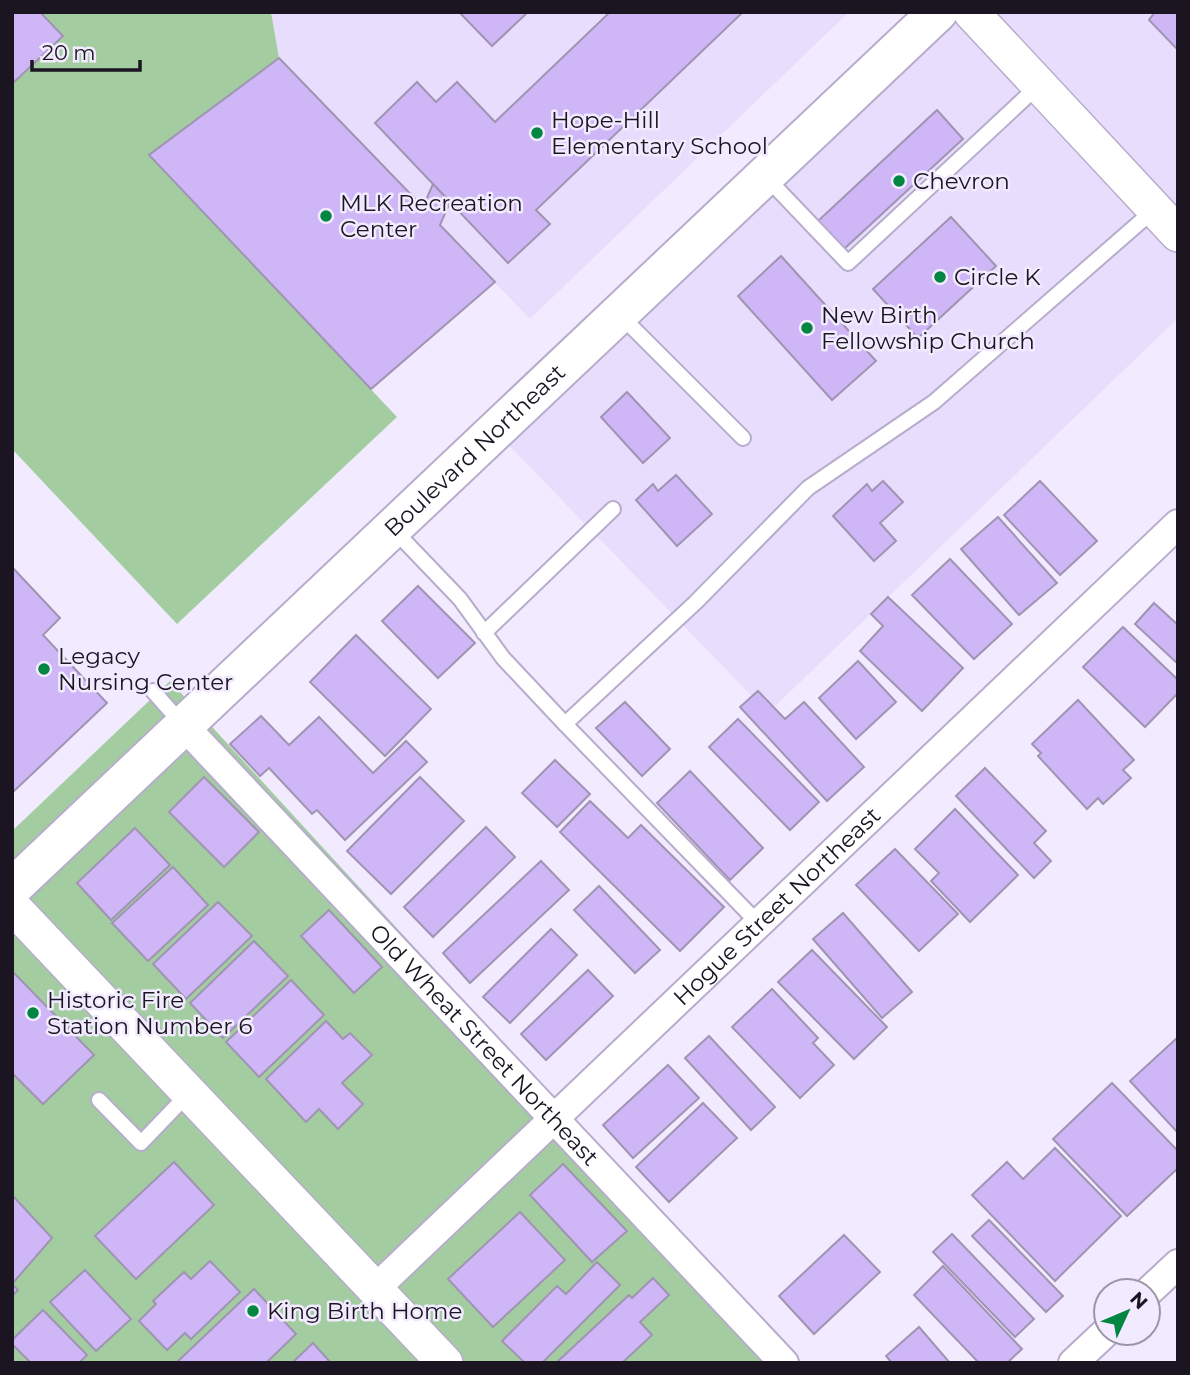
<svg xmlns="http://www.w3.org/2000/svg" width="1190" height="1375" font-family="Montserrat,sans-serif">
<rect width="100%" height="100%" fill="#f2ebff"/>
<!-- built -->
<g fill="#e9ddfd">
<path d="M 271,12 L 849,12 L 530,319 L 279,58 Z"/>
<path d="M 940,12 L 1178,12 L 1178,318 L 768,713 L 497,433 Z"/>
</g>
<!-- green -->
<g fill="#a3cda1">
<path d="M 12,12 L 271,12 L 279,58 L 150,155 L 397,417 L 177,624 L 12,449 Z"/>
<path d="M 170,681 L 796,1363 L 12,1363 L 12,831 Z"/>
</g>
<!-- building -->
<g fill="#cfb6f6" stroke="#a094b3" stroke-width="2">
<path d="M 12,12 L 40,12 L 63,36 L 12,84 Z"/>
<path d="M 459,12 L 528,12 L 492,46 Z"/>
<path d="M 610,12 L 743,12 L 536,210 L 550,224 L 508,263 L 375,123 L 417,82 L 436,102 L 457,82 L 495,122 Z"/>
<path d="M 1155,12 L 1178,12 L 1178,50 L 1149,20 Z"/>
<path d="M 279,58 L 423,207 L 433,184 L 450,202 L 440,225 L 495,282 L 371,389 L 149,155 Z"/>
<path d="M 937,110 L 963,139 L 844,249 L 818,221 Z"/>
<path d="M 951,217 L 996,266 L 918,338 L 873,289 Z"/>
<path d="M 781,256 L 876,361 L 832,400 L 738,296 Z"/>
<path d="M 627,392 L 670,438 L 643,463 L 601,417 Z"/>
<path d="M 676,475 L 712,514 L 677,546 L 636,500 L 653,484 L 658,491 Z"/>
<path d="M 883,481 L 903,502 L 880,523 L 896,541 L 874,561 L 833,516 L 867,484 L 872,491 Z"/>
<path d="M 1040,481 L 1097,541 L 1060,575 L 1004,515 Z"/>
<path d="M 998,517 L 1057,583 L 1019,615 L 961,549 Z"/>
<path d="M 950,559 L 1012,624 L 974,659 L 912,595 Z"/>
<path d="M 12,567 L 60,618 L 43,635 L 107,703 L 12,793 Z"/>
<path d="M 418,586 L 475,643 L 438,678 L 382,621 Z"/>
<path d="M 888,597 L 963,668 L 922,711 L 860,651 L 883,626 L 871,614 Z"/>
<path d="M 1154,603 L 1178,625 L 1178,664 L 1135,624 Z"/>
<path d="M 1123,627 L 1178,680 L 1178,693 L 1145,727 L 1083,667 Z"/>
<path d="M 356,635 L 431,709 L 385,756 L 310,682 Z"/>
<path d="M 858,661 L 896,702 L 856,739 L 819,698 Z"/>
<path d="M 758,691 L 785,719 L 804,702 L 864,767 L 827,801 L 740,707 Z"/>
<path d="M 1078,700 L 1134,760 L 1123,770 L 1131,778 L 1103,804 L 1098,798 L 1087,809 L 1038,756 L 1041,753 L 1032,744 Z"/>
<path d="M 625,702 L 670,749 L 642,776 L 596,728 Z"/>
<path d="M 261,716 L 289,745 L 319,717 L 373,773 L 406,741 L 427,762 L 345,840 L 317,810 L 312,814 L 269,768 L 260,776 L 230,744 Z"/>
<path d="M 738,719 L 819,802 L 790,830 L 709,747 Z"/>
<path d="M 555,760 L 590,794 L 557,827 L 522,793 Z"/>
<path d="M 985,768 L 1046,831 L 1034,843 L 1051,861 L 1034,878 L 956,796 Z"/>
<path d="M 690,771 L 763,848 L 730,880 L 657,803 Z"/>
<path d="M 204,777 L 259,832 L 224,867 L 169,812 Z"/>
<path d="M 420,777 L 464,821 L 391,894 L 347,851 Z"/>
<path d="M 590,801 L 628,838 L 641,825 L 724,907 L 680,951 L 560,832 Z"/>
<path d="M 955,809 L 1018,875 L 970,922 L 931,881 L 939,873 L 915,849 Z"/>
<path d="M 486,827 L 515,857 L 433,937 L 404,907 Z"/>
<path d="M 135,828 L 170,865 L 111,920 L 77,883 Z"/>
<path d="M 895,849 L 958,914 L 919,951 L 856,885 Z"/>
<path d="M 541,861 L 569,890 L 470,983 L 443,953 Z"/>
<path d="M 173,867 L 208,905 L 148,961 L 112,923 Z"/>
<path d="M 599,886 L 660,950 L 635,973 L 574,910 Z"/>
<path d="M 218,902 L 252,936 L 186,999 L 153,964 Z"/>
<path d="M 329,910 L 382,967 L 354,993 L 301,936 Z"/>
<path d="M 843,913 L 912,992 L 882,1018 L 813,939 Z"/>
<path d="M 551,929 L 577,955 L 510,1023 L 483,997 Z"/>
<path d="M 254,941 L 288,976 L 223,1038 L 190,1003 Z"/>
<path d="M 812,950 L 887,1027 L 854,1059 L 778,982 Z"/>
<path d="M 588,970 L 613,996 L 546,1060 L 521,1034 Z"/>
<path d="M 12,971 L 94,1055 L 43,1104 L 12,1073 Z"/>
<path d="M 291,980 L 324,1015 L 259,1077 L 226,1042 Z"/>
<path d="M 772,989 L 818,1038 L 813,1043 L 834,1065 L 800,1098 L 732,1027 Z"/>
<path d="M 326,1021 L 343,1039 L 350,1033 L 372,1055 L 342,1083 L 363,1104 L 338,1129 L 319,1109 L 306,1122 L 266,1079 Z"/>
<path d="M 709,1036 L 775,1107 L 751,1130 L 685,1058 Z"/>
<path d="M 1178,1037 L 1178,1133 L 1130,1081 Z"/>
<path d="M 668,1065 L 699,1098 L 633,1158 L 603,1125 Z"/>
<path d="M 1112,1083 L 1178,1151 L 1178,1168 L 1127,1216 L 1053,1139 Z"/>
<path d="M 703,1103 L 737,1138 L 669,1202 L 636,1167 Z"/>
<path d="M 1055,1148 L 1121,1216 L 1055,1281 L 972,1195 L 1007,1162 L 1023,1179 Z"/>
<path d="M 174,1162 L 214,1205 L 136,1279 L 95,1236 Z"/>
<path d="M 563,1164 L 627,1231 L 592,1262 L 530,1195 Z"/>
<path d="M 12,1195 L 52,1238 L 12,1284 L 18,1290 L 12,1296 Z"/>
<path d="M 520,1212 L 565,1260 L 493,1327 L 448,1279 Z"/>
<path d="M 989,1220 L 1063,1296 L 1046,1312 L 972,1236 Z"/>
<path d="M 952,1234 L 1034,1319 L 1015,1337 L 933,1252 Z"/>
<path d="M 844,1235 L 880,1272 L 814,1334 L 779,1296 Z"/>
<path d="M 210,1261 L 240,1292 L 191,1339 L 185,1333 L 167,1350 L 139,1321 L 156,1304 L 153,1301 L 184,1272 L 191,1279 Z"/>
<path d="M 597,1262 L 620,1285 L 542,1363 L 525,1363 L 502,1341 L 557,1286 L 566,1294 Z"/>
<path d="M 943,1266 L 1022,1349 L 1007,1363 L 979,1363 L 914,1295 Z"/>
<path d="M 85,1270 L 131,1319 L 96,1351 L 50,1302 Z"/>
<path d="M 653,1278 L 669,1295 L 640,1322 L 652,1335 L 622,1363 L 556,1363 L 629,1295 L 632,1298 Z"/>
<path d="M 254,1289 L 296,1334 L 266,1363 L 176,1363 Z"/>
<path d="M 43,1310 L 87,1355 L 79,1363 L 31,1363 L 12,1344 L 12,1340 Z"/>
<path d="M 919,1327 L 950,1363 L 892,1363 L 886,1356 Z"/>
<path d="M 313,1343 L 331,1363 L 292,1363 Z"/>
</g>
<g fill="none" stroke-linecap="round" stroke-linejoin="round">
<!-- service casing -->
<g stroke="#b7accb" stroke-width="18">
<g id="service">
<path d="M 766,177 L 848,263 L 1039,85"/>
<path d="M 620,315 L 743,438"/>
<path d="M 392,528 L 460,599 L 503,658 L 565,724"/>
<path d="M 484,633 L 613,509"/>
<path d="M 153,691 L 183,725"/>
<path d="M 758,923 L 565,724 L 696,602 L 808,488 L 934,402 L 1155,209"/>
<path d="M 99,1100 L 141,1143 L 189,1093"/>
</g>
</g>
<!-- minor casing -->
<g stroke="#b7accb" stroke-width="32">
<g id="minor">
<path id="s1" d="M 184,726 L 784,1363"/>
<path id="s2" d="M 375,1289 L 1178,524"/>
<path d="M 1148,1292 L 1178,1264"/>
<path d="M 1073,1363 L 1106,1332"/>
</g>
</g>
<!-- tertiary casing -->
<g stroke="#b7accb" stroke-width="38">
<g id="tertiary">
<path d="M 971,12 L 1178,234"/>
<path d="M 12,906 L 445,1363"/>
</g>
</g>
<!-- secondary casing -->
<g stroke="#b7accb" stroke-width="42">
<g id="secondary">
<path id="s3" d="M 12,888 L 938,12"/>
</g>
</g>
<!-- service -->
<use href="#service" stroke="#fff" stroke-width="14"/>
<!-- minor -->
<use href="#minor" stroke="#fff" stroke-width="28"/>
<!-- tertiary -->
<use href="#tertiary" stroke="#fff" stroke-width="35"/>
<!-- secondary -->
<use href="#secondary" stroke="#fff" stroke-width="38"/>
</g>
<!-- markers -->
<g fill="#018642" stroke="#f2ebff" stroke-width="2.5">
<circle cx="537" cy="133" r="7"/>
<circle cx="899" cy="181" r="7"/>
<circle cx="326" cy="216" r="7"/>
<circle cx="940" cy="277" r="7"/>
<circle cx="807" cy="328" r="7"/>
<circle cx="44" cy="669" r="7"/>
<circle cx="33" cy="1013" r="7"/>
<circle cx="253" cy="1311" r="7"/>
</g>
<g text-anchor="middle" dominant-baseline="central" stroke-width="5" stroke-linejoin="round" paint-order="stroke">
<!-- poi labels -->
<g font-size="23" fill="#1a1521" stroke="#f2ebff" text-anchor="start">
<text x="551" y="120">Hope-Hill<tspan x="551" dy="26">Elementary School</tspan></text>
<text x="913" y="181">Chevron</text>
<text x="340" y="203">MLK Recreation<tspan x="340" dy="26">Center</tspan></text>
<text x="954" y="277">Circle K</text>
<text x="821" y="315">New Birth<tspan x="821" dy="26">Fellowship Church</tspan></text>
<text x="58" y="656">Legacy<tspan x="58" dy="26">Nursing Center</tspan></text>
<text x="47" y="1000">Historic Fire<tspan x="47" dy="26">Station Number 6</tspan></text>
<text x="267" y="1311">King Birth Home</text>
</g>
<!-- street labels -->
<g font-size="23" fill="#1a1521" stroke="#f2ebff">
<text stroke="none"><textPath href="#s3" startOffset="637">Boulevard Northeast</textPath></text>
<text stroke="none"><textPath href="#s2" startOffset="555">Hogue Street Northeast</textPath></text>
<text stroke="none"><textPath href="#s1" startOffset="438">Old Wheat Street Northeast</textPath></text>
</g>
</g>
<!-- border -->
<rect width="1190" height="1375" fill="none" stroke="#1a1521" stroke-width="28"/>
<!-- north arrow -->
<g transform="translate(1127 1312) rotate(46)"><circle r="33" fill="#f2ebff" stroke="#9c95a6" stroke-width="2"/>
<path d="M0-5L12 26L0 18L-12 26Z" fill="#018642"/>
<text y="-10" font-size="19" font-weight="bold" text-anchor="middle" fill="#1a1521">N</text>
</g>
<!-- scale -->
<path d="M32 60v10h108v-10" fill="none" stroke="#1a1521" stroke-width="3.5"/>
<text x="42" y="60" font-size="21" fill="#1a1521" stroke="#f2ebff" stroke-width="5" paint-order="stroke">20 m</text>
</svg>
